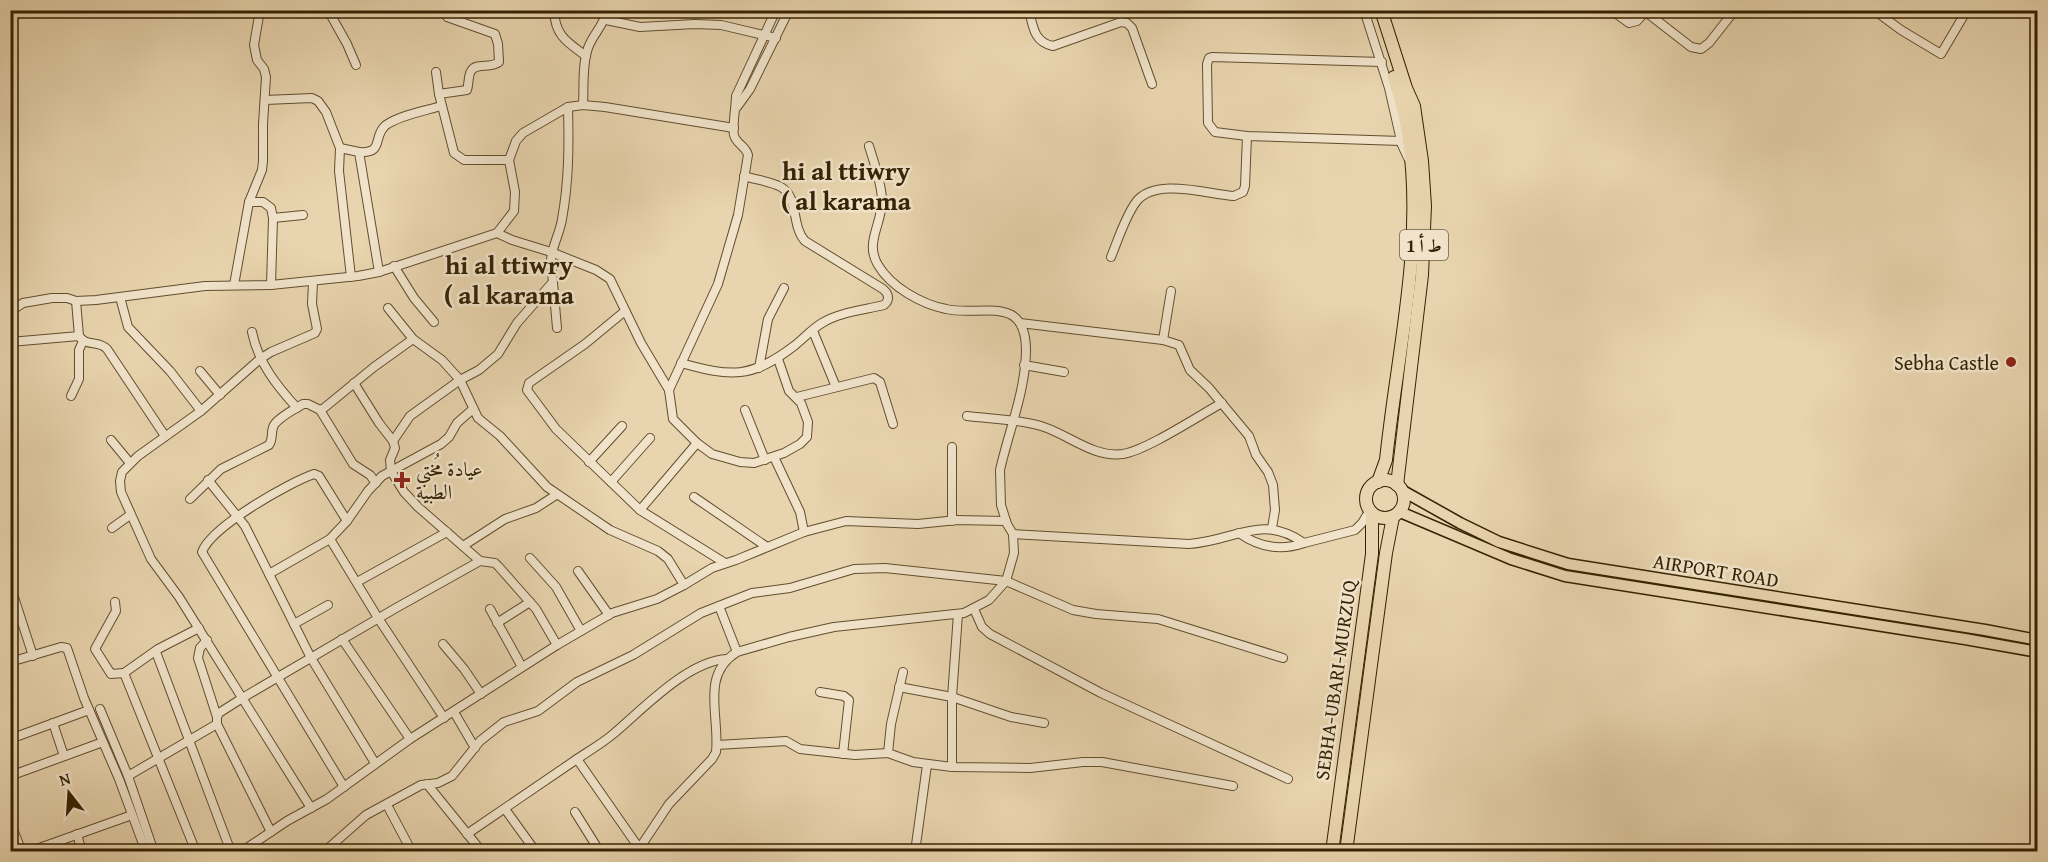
<svg xmlns="http://www.w3.org/2000/svg" width="2048" height="862" font-family="'Gentium Book Plus',Amiri,serif">
<rect width="100%" height="100%" fill="#e8d4ae"/>
<filter id="stains"><feTurbulence type="fractalNoise" baseFrequency=".00333" numOctaves="4"/><feColorMatrix values="0 0 0 0 .2 0 0 0 0 .09 0 0 0 0 .02 0 0 0 .5 -.17"/></filter>
<radialGradient id="worn" r=".72"><stop offset=".6" stop-color="#630" stop-opacity="0"/><stop offset="1" stop-color="#630" stop-opacity=".3"/></radialGradient>
<g fill="none" stroke-linecap="round" stroke-linejoin="round">
<!-- minor casing -->
<g stroke="#624e2e" stroke-width="10">
<g id="minor">
<path d="M 328,10 L 347,44 L 356,65"/>
<path d="M 554,10 C 555,36 567,42 586,56"/>
<path d="M 1029,10 C 1033,27 1034,42 1053,46 L 1121,22 L 1127,23 L 1132,28 L 1152,84"/>
<path d="M 1364,10 L 1389,88 L 1402,145 L 1408,158"/>
<path d="M 1611,10 L 1629,23 L 1637,21 L 1647,10"/>
<path d="M 1874,10 L 1901,30 L 1941,54 L 1967,10"/>
<path d="M 1646,12 L 1691,47 L 1701,49 L 1709,43 L 1735,10"/>
<path d="M 606,20 L 640,27 L 695,24 L 721,25 L 776,38"/>
<path d="M 1382,62 L 1212,57 L 1209,58 L 1207,64 L 1208,123 L 1215,132 L 1247,136 L 1401,141"/>
<path d="M 436,72 L 439,94 L 454,153 L 464,160 L 509,160"/>
<path d="M 439,94 L 467,90 C 469,84 468,76 471,71 C 476,62 491,69 499,62 L 498,44 L 495,34 L 447,17 L 445,10"/>
<path d="M 265,100 L 312,98 L 318,101 L 326,112 L 340,148 L 339,171 L 351,277"/>
<path d="M 583,105 C 584,86 582,65 588,48 C 593,34 605,24 607,10"/>
<path d="M 737,107 L 750,89 L 789,10"/>
<path d="M 340,148 L 359,152 L 379,272"/>
<path d="M 359,152 C 385,154 372,136 386,125 C 401,115 424,111 441,106"/>
<path d="M 249,202 L 263,202 L 271,208 L 273,218 L 271,285"/>
<path d="M 273,218 L 303,215"/>
<path d="M 497,233 L 512,240 L 551,252 L 596,270 L 610,279 L 641,343 L 669,390 L 673,419 L 697,443 L 712,454 L 740,462 L 754,463 L 784,453 L 800,444 L 807,437 L 808,422 L 801,403 L 789,391 L 778,359"/>
<path d="M 1111,257 C 1118,240 1125,217 1136,202 C 1155,177 1207,194 1234,196 L 1243,192 L 1245,186 L 1247,136"/>
<path d="M 394,266 L 414,298 L 434,322"/>
<path d="M 234,285 L 249,202 L 262,170 L 263,161 L 263,124 L 266,77 L 264,69 L 257,60 L 254,45 L 260,10"/>
<path d="M 120,297 L 128,327 L 170,371 L 201,411"/>
<path d="M 76,301 L 79,336 C 86,347 99,340 107,349 L 165,436"/>
<path d="M 388,308 L 413,339 L 442,360 L 460,380 L 478,418 L 500,436 L 547,487 L 610,530 L 658,551 L 668,559 L 684,585"/>
<path d="M 625,311 L 585,344 L 529,383 L 527,390 L 556,429 L 640,510 L 725,563"/>
<path d="M 10,312 L 23,303 L 52,298 L 67,298 L 76,301 L 96,300 L 205,286 L 271,285 L 358,276 L 379,272 L 497,233 L 514,211 L 515,192 L 509,160 L 516,141 L 523,133 L 568,107 L 583,105 L 605,107 L 734,128"/>
<path d="M 1020,323 L 1163,340 L 1179,345 L 1190,370 L 1209,388 L 1249,436 L 1256,455 L 1268,472 L 1273,485 L 1275,510 L 1272,528"/>
<path d="M 557,328 L 551,260 C 552,246 560,233 562,219 C 569,181 569,145 568,107"/>
<path d="M 813,331 L 836,387"/>
<path d="M 252,332 C 258,362 276,385 297,408"/>
<path d="M 1163,340 L 1171,291"/>
<path d="M 10,342 L 79,336"/>
<path d="M 681,363 C 731,377 751,379 794,346 C 803,339 812,329 822,323 C 840,312 864,310 884,305 C 890,300 889,294 883,289 L 805,241 C 791,226 799,197 781,187 C 770,181 756,180 744,176"/>
<path d="M 1024,365 L 1064,372"/>
<path d="M 759,368 L 768,319 L 784,288"/>
<path d="M 200,371 L 220,395"/>
<path d="M 354,383 L 379,423 L 393,441 L 395,448 L 390,460 L 391,471 L 404,492 L 418,507 L 480,561 L 495,563 L 499,567 L 536,609 L 557,645"/>
<path d="M 669,390 L 718,284 L 738,215 L 748,155 C 746,146 736,144 734,135 C 732,129 736,105 736,96 L 776,10"/>
<path d="M 71,396 L 79,379 L 79,350 L 83,341"/>
<path d="M 797,397 L 874,378 L 880,382 L 893,424"/>
<path d="M 320,410 L 353,464 L 370,475 L 376,483"/>
<path d="M 745,410 L 765,460"/>
<path d="M 967,416 C 991,419 1017,419 1041,426 C 1068,434 1093,458 1123,454 C 1147,450 1198,416 1222,403"/>
<path d="M 111,440 L 130,463"/>
<path d="M 393,441 L 410,416 L 460,380 L 479,370 L 498,354 L 517,323 L 552,283"/>
<path d="M 952,447 L 952,521"/>
<path d="M 774,457 L 800,512 L 804,532"/>
<path d="M 589,462 L 622,426"/>
<path d="M 208,480 L 245,526 L 311,658 L 375,763"/>
<path d="M 611,482 L 650,438"/>
<path d="M 694,497 L 767,547"/>
<path d="M 190,499 L 221,469 L 269,445 C 274,438 270,432 274,425 C 279,417 295,409 303,404 L 308,404 L 320,410 L 324,408 L 374,367 L 413,339"/>
<path d="M 640,510 L 697,443"/>
<path d="M 112,528 L 130,515"/>
<path d="M 1239,533 C 1260,548 1281,551 1304,543"/>
<path d="M 1013,534 L 1189,544 C 1235,541 1261,513 1304,543 L 1355,530 L 1362,523 L 1370,510"/>
<path d="M 330,539 L 378,618 L 444,718"/>
<path d="M 463,546 L 505,519 L 536,508 L 556,495"/>
<path d="M 530,558 L 556,587 L 581,631"/>
<path d="M 578,571 L 609,615"/>
<path d="M 269,574 L 330,539 L 347,521 L 368,491 L 382,476 L 441,444 L 449,437 L 457,423 L 473,409"/>
<path d="M 357,582 L 447,532"/>
<path d="M 10,585 L 33,656"/>
<path d="M 115,602 L 116,611 L 95,649 L 111,674 L 124,673 L 158,649 L 199,628"/>
<path d="M 719,606 L 737,652"/>
<path d="M 490,609 L 522,667"/>
<path d="M 974,609 L 982,627 L 990,634 L 1101,693 L 1288,779"/>
<path d="M 497,623 L 530,602"/>
<path d="M 294,624 L 328,605"/>
<path d="M 342,639 L 410,739"/>
<path d="M 207,640 L 200,648 L 198,658 L 217,717"/>
<path d="M 443,644 L 464,669 L 481,694"/>
<path d="M 156,652 L 231,852"/>
<path d="M 10,662 L 61,647 L 67,648 L 84,698 L 119,779 L 146,852"/>
<path d="M 124,673 L 196,852"/>
<path d="M 899,687 L 952,697 L 1011,717 L 1044,723"/>
<path d="M 820,692 L 844,696 L 849,700 L 843,754"/>
<path d="M 100,709 L 128,776 L 154,852"/>
<path d="M 454,712 L 475,748"/>
<path d="M 53,723 L 64,756"/>
<path d="M 217,724 L 271,832"/>
<path d="M 10,739 L 89,710"/>
<path d="M 717,745 L 786,741 L 800,749 L 855,755 L 888,753 L 913,762 L 952,767 L 1030,768 L 1083,762 L 1102,762 L 1233,786"/>
<path d="M 888,753 L 891,724 L 903,672"/>
<path d="M 577,759 C 589,751 601,744 612,735 C 642,710 687,661 727,659"/>
<path d="M 952,767 L 952,697 L 958,614"/>
<path d="M 10,776 L 103,742"/>
<path d="M 128,776 L 217,724 L 217,717 L 219,713 L 244,697 L 396,608 L 480,561"/>
<path d="M 427,784 L 482,852"/>
<path d="M 344,787 L 202,552 C 211,527 288,483 314,474 L 319,476 L 347,521"/>
<path d="M 387,805 L 412,852"/>
<path d="M 311,808 L 179,597 L 151,559 L 121,492 L 120,481 L 122,472 L 138,456 L 201,411 L 260,359 L 271,352 L 315,333 L 317,329 L 312,304 L 313,282"/>
<path d="M 505,809 L 536,852"/>
<path d="M 575,812 L 600,852"/>
<path d="M 10,822 L 22,852"/>
<path d="M 77,834 L 82,852"/>
<path d="M 467,834 L 577,759 L 639,848"/>
<path d="M 28,852 L 132,815"/>
<path d="M 241,852 L 287,821 L 327,799 L 410,739 L 557,645 L 612,613 L 657,599 L 684,585 L 712,568 L 736,560 L 804,532 L 846,521 L 918,524 L 957,520 L 1006,521"/>
<path d="M 324,852 L 366,815 L 421,785 L 438,783 L 452,776 L 480,741 L 504,722 L 538,711 L 577,682 L 633,655 L 701,613 L 752,593 L 790,588 L 854,569 L 885,568 L 1006,581 L 1073,610 L 1096,614 L 1158,619 L 1283,658"/>
<path d="M 637,852 L 669,804 L 712,759 L 716,752 C 720,716 700,675 737,652 L 789,637 L 834,627 L 964,613 L 989,600 L 1006,581 L 1014,553 L 1013,534 L 1007,524 L 1001,505 L 1000,470 C 1009,430 1026,390 1026,349 C 1025,293 980,317 946,309 C 921,304 891,287 878,265 C 864,242 883,223 882,199 C 881,181 874,163 869,146"/>
<path d="M 915,852 L 927,765"/>
</g>
</g>
<!-- major casing -->
<g stroke="#362203" stroke-width="13">
<g id="major">
<path d="M 1403,491 L 1460,523 L 1499,542 L 1568,564 L 1985,630 L 2038,640"/>
<path d="M 1400,512 L 1511,559 L 1565,576 L 1965,639 L 2038,652"/>
</g>
</g>
<!-- highway casing -->
<g stroke="#362203" stroke-width="14">
<g id="highway">
<path d="M 1381,10 L 1406,88 L 1414,106 L 1422,161 L 1425,206 L 1422,275 L 1397,485"/>
<circle cx="1385" cy="499" r="19"/>
<path d="M 1378,482 L 1386,460 C 1397,353 1424,247 1409,140 C 1407,119 1400,98 1394,77"/>
<path d="M 1332,852 L 1372,554 L 1372,513"/>
<path d="M 1346,852 L 1386,553 L 1393,517"/>
</g>
</g>
<!-- minor -->
<use href="#minor" stroke="#f0e3ca" stroke-width="8"/>
<!-- major -->
<use href="#major" stroke="#e8d4ae" stroke-width="10"/>
<!-- highway -->
<use href="#highway" stroke="#e8d4ae" stroke-width="12"/>
</g>
<!-- markers -->
<g fill="#8f2418" stroke="#f0e3ca" stroke-width="2">
<circle cx="2011" cy="362" r="6"/>
<path d="M399 471h6v6h6v6h-6v6h-6v-6h-6v-6h6z"/>
</g>
<g text-anchor="middle" dominant-baseline="central" stroke-width="5" stroke-linejoin="round" paint-order="stroke">
<!-- shield labels -->
<rect fill="#f0e3ca" stroke="#6e5c3f" stroke-width="1.5" x="1400" y="230" width="48" height="30" rx="4.5"/>
<g font-size="18" font-weight="bold" fill="#362203">
<text x="1424" y="245">ط أ 1</text>
</g>
<!-- poi labels -->
<g font-size="20" fill="#362203" stroke="#f0e3ca" text-anchor="end">
<text x="1999" y="362">Sebha Castle</text>
<text x="416" y="468" text-anchor="start">عيادة مُختي<tspan x="416" dy="23">الطبية</tspan></text>
</g>
<!-- street labels -->
<g font-size="20" fill="#362203" stroke="#f0e3ca">
<text transform="translate(1716 570) rotate(9)">AIRPORT ROAD</text>
<text transform="translate(1335 680) rotate(-82)">SEBHA-UBARI-MURZUQ</text>
</g>
<!-- district labels -->
<g font-size="26" font-weight="bold" fill="#362203" stroke="#f0e3ca">
<text x="846" y="170">hi al ttiwry<tspan x="846" dy="30">( al karama</tspan></text>
<text x="509" y="264">hi al ttiwry<tspan x="509" dy="30">( al karama</tspan></text>
</g>
</g>
<!-- margin -->
<rect width="2048" height="862" fill="none" stroke="#e8d4ae" stroke-width="36"/>
<rect x="12" y="12" width="2024" height="838" fill="none" stroke="#362203" stroke-width="3"/>
<rect x="18" y="18" width="2012" height="826" fill="none" stroke="#362203" stroke-width="1.5"/>
<!-- north arrow -->
<g transform="translate(69 793) rotate(343)" stroke="#f0e3ca" stroke-width="4.5" paint-order="stroke">
<path d="M0-4.5L10 22L0 15L-10 22Z" fill="#362203"/>
<text y="-9" font-size="16" font-weight="bold" text-anchor="middle" fill="#362203">N</text>
</g>
<rect width="100%" height="100%" filter="url(#stains)"/>
<rect width="100%" height="100%" fill="url(#worn)"/>
</svg>
